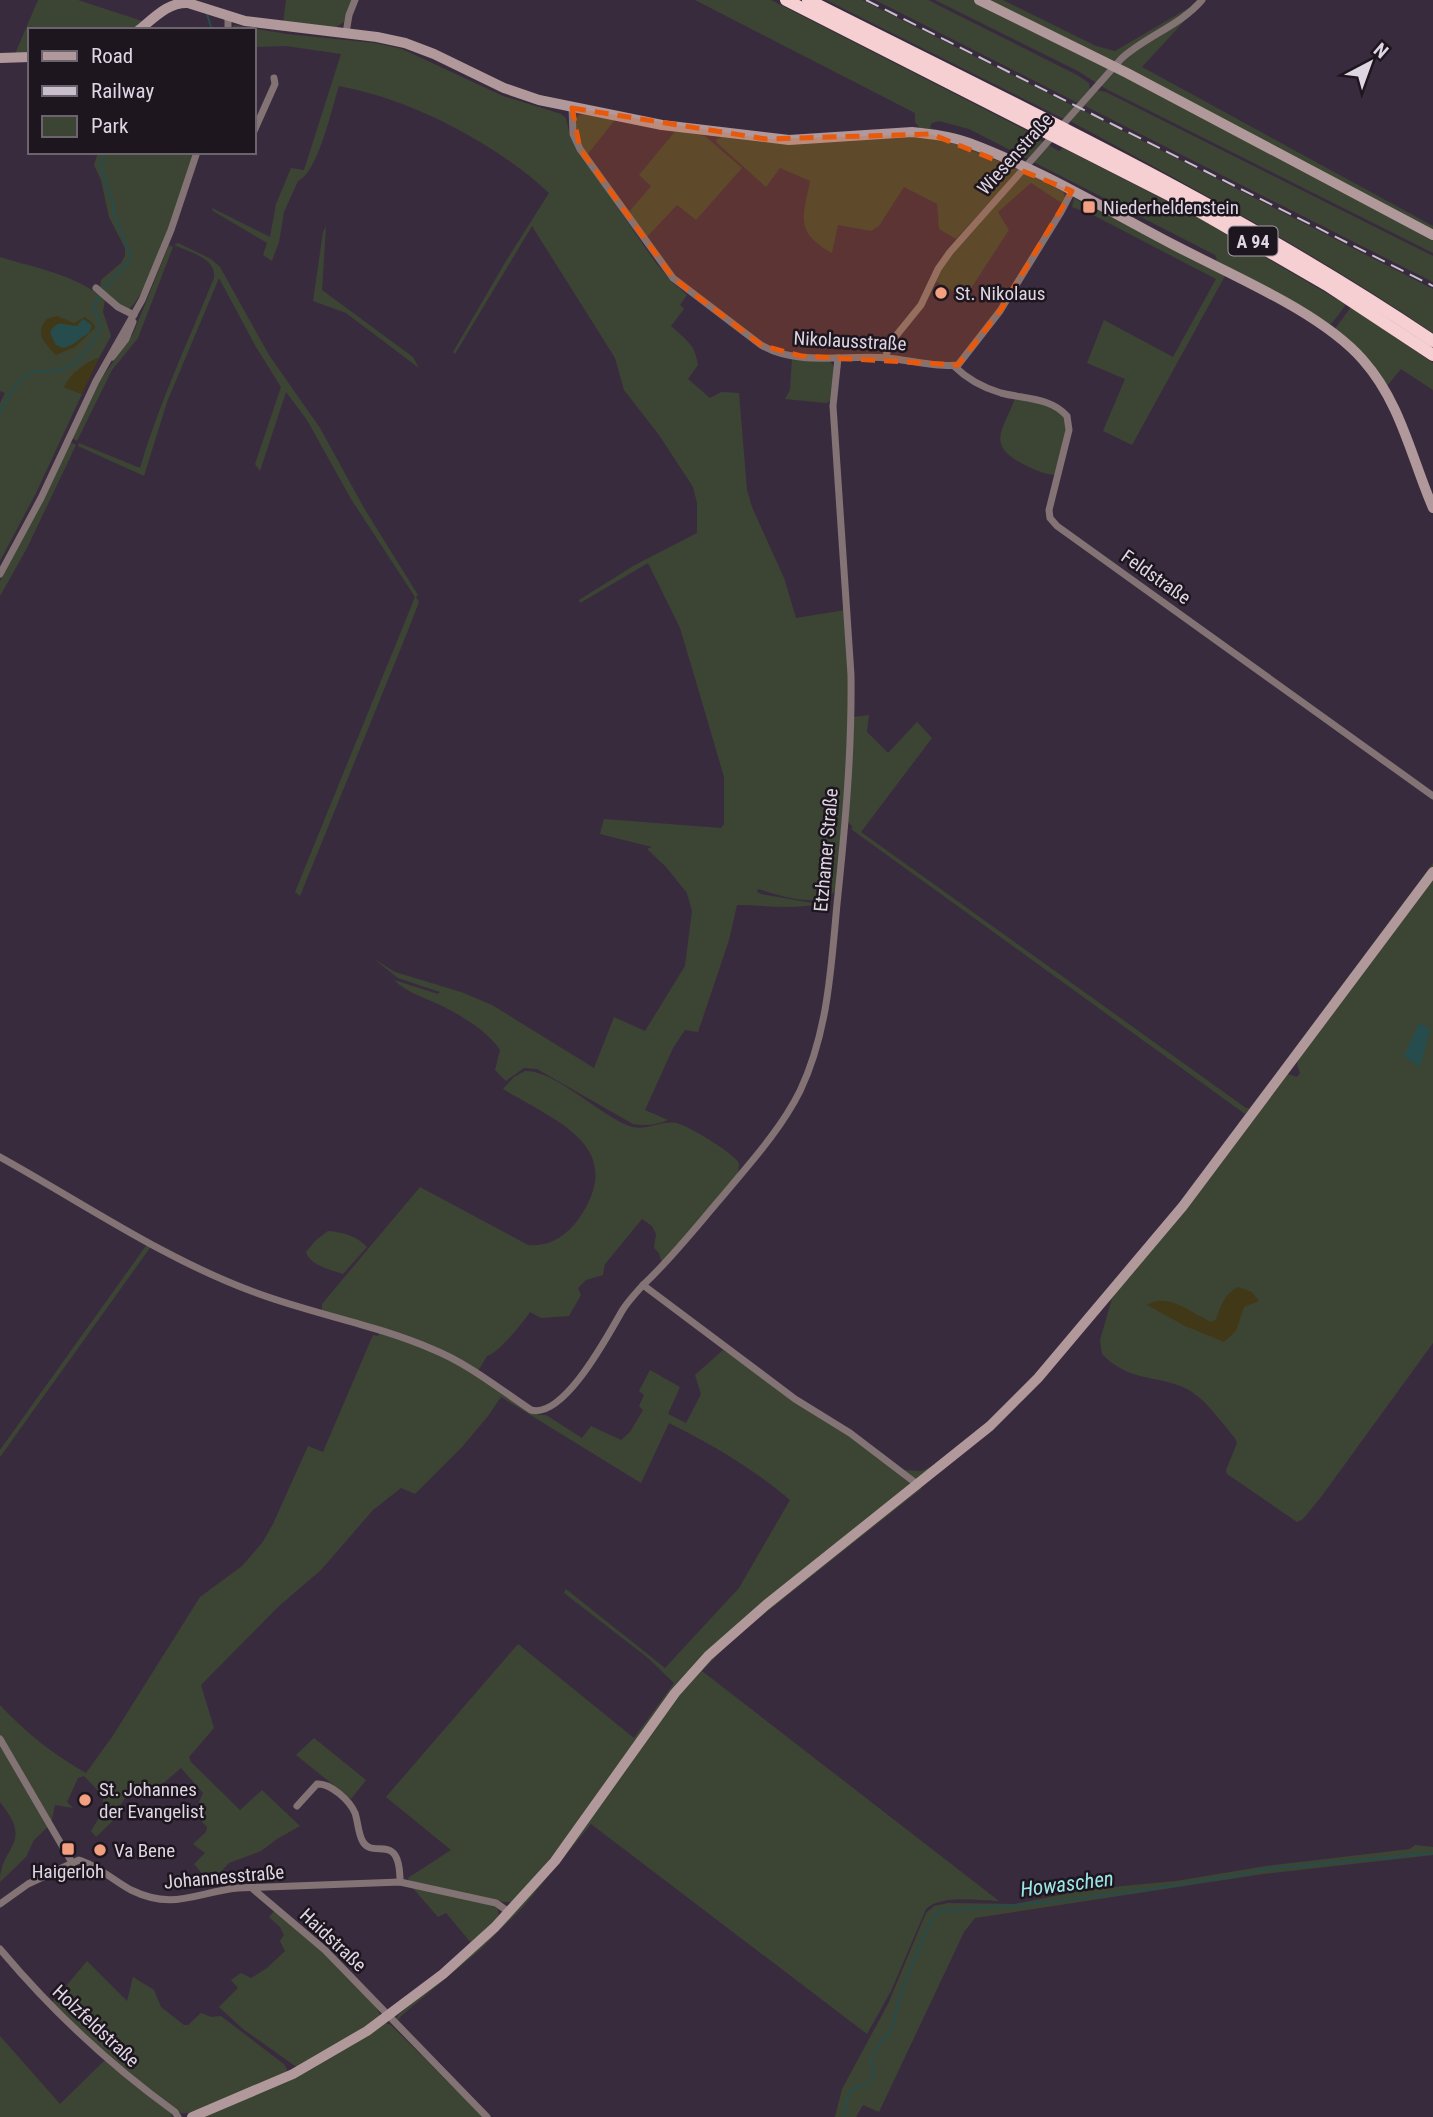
<svg xmlns="http://www.w3.org/2000/svg" width="1433" height="2117" font-family="'Roboto Condensed',sans-serif">
<rect width="100%" height="100%" fill="#392b3e"/>
<!-- green -->
<g fill="#3c4534">
<path d="M 38,0 L 78,0 L 145,22 L 134,30 L 30,30 L 30,53 L 15,54 Z"/>
<path d="M 286,0 L 352,0 L 344,22 L 335,28 L 283,23 Z"/>
<path d="M 695,0 L 771,0 L 1033,134 L 1033,136 L 1059,151 L 1063,148 L 1192,214 L 1345,304 L 1345,306 L 1332,323 L 1328,324 L 1213,262 L 1217,259 L 1215,255 L 969,129 L 939,121 L 932,123 L 930,127 L 933,130 L 922,131 L 915,122 L 915,113 Z"/>
<path d="M 826,0 L 862,0 L 1075,107 L 1064,119 Z"/>
<path d="M 875,0 L 928,0 L 1077,75 L 1089,83 L 1090,89 L 1078,103 Z"/>
<path d="M 935,0 L 1003,0 L 1096,46 L 1115,51 L 1197,3 L 1200,4 L 1142,67 L 1433,226 L 1433,253 L 1106,89 L 1078,71 Z"/>
<path d="M 234,25 L 287,34 L 375,43 L 402,49 L 503,96 L 561,114 L 566,118 L 570,136 L 584,159 L 656,263 L 672,282 L 687,295 L 680,305 L 684,309 L 671,326 C 686,340 695,344 698,365 L 688,379 L 710,398 L 721,392 L 739,393 L 747,490 L 752,507 L 784,578 L 796,618 L 845,610 L 848,661 L 848,744 L 836,890 C 820,910 779,895 758,889 L 757,892 L 761,894 L 818,904 C 791,910 765,905 737,905 L 729,940 L 698,1032 L 685,1030 L 673,1048 L 645,1110 L 668,1120 C 657,1125 645,1126 633,1124 L 537,1069 L 524,1068 L 506,1081 L 495,1070 L 500,1050 C 488,1031 459,1014 438,1004 C 423,997 406,992 394,980 L 438,994 L 440,992 L 398,978 L 374,959 L 395,972 L 461,992 L 492,1005 L 594,1068 L 614,1017 L 645,1031 L 685,966 L 692,911 L 687,893 L 666,867 L 647,849 L 652,847 L 600,834 L 604,819 L 721,828 L 724,824 L 724,777 L 697,685 L 680,628 L 648,563 L 580,603 L 579,600 L 635,565 L 697,533 L 697,503 L 693,487 L 659,435 L 624,390 L 615,358 L 532,226 L 455,354 L 453,352 L 506,261 L 549,193 C 495,143 411,99 339,86 C 332,107 318,173 298,181 L 284,212 L 279,242 L 272,261 L 263,255 L 267,243 L 213,211 L 212,208 L 270,237 L 276,204 L 291,168 L 304,170 L 341,54 L 286,46 L 254,47 L 254,30 L 231,30 Z"/>
<path d="M 1096,90 L 1106,92 L 1433,256 L 1433,282 L 1083,105 Z"/>
<path d="M 1080,109 L 1433,289 L 1433,333 C 1317,254 1193,188 1070,121 Z"/>
<path d="M 587,114 L 615,120 L 587,155 L 577,139 L 574,119 L 580,115 Z"/>
<path d="M 676,130 L 705,136 L 742,168 L 696,220 L 677,205 L 646,238 L 628,213 L 651,186 L 639,175 Z"/>
<path d="M 914,135 L 955,142 L 1001,160 L 1063,192 L 1065,197 L 1063,204 L 1031,183 L 998,212 L 1009,230 L 968,293 L 963,297 L 935,281 L 940,269 L 996,195 L 956,239 L 939,229 L 937,204 L 904,187 L 879,226 L 871,231 L 838,225 L 832,253 C 794,232 803,217 810,181 L 780,168 L 766,187 L 717,143 L 716,140 L 721,137 Z"/>
<path d="M 98,152 L 194,152 C 186,181 149,295 129,309 L 119,304 L 100,288 L 101,280 L 121,263 L 125,256 L 125,248 L 109,217 L 101,180 L 94,165 Z"/>
<path d="M 1074,198 L 1225,276 L 1132,445 L 1103,431 L 1125,379 L 1087,363 L 1104,320 L 1173,357 L 1216,279 L 1095,216 L 1072,207 Z"/>
<path d="M 326,226 L 322,290 L 413,357 L 419,368 L 346,313 L 313,301 L 323,232 Z"/>
<path d="M 178,243 L 211,259 L 220,267 L 269,355 L 320,428 L 364,508 L 418,595 L 416,597 L 419,602 L 407,633 L 300,896 L 295,892 L 415,597 L 351,499 L 307,420 L 286,392 L 260,471 L 255,464 L 281,387 L 256,347 L 219,278 L 167,402 L 144,476 L 78,446 L 79,443 L 140,468 C 159,403 188,342 214,278 C 217,258 189,252 174,245 Z"/>
<path d="M 169,245 L 173,247 L 138,338 L 112,370 L 77,441 L 72,438 L 98,383 L 133,334 Z"/>
<path d="M 0,257 C 35,268 78,275 105,300 L 103,312 L 111,336 L 99,358 L 87,363 L 64,387 L 82,394 L 36,493 L 0,561 L 0,403 L 5,393 L 0,391 Z"/>
<path d="M 1351,307 L 1433,363 L 1433,390 L 1401,369 L 1387,386 L 1334,330 Z"/>
<path d="M 792,358 L 830,361 L 835,369 L 830,401 L 826,403 L 785,399 L 790,390 Z"/>
<path d="M 1015,398 L 1045,403 L 1064,415 L 1066,431 L 1055,475 C 1043,474 1033,469 1023,464 C 984,444 1005,428 1015,398 Z"/>
<path d="M 72,443 L 76,445 L 27,548 L 0,596 L 0,581 L 49,489 L 69,444 Z"/>
<path d="M 869,715 L 867,732 L 888,753 L 917,722 L 932,738 L 861,832 L 1246,1108 L 1250,1108 L 1433,863 L 1433,867 L 1245,1114 L 851,829 L 853,827 L 848,822 L 854,717 Z"/>
<path d="M 1433,877 L 1433,1343 L 1321,1497 L 1303,1519 L 1297,1522 L 1227,1474 L 1226,1470 L 1237,1443 L 1235,1438 C 1221,1422 1204,1396 1183,1387 C 1153,1375 1128,1381 1102,1354 L 1100,1340 L 1113,1295 L 1191,1202 L 1284,1076 L 1288,1074 L 1297,1077 L 1300,1073 L 1297,1065 L 1298,1059 Z"/>
<path d="M 525,1071 C 553,1069 600,1115 629,1126 C 645,1132 661,1120 676,1123 C 689,1126 732,1152 739,1163 L 738,1175 L 662,1263 L 659,1253 L 654,1248 L 656,1234 L 652,1226 L 642,1219 L 605,1264 L 603,1275 L 586,1280 L 578,1288 L 581,1295 L 569,1316 L 541,1318 L 530,1312 C 523,1323 497,1354 487,1356 L 478,1371 L 457,1359 L 322,1311 L 322,1304 L 420,1187 L 528,1245 C 549,1247 565,1237 578,1220 C 629,1147 558,1122 503,1089 L 514,1077 Z"/>
<path d="M 328,1231 C 342,1232 357,1236 367,1247 L 343,1274 C 329,1269 311,1266 306,1252 L 316,1240 Z"/>
<path d="M 148,1243 L 152,1245 L 0,1457 L 0,1450 Z"/>
<path d="M 380,1333 L 445,1356 L 475,1373 L 527,1410 L 539,1415 L 546,1415 L 582,1438 L 591,1426 L 621,1440 L 630,1432 L 643,1410 L 639,1406 L 644,1395 L 639,1391 L 650,1370 L 680,1387 L 668,1414 L 686,1423 L 701,1394 L 695,1375 L 723,1350 L 807,1408 L 851,1434 L 899,1473 L 902,1470 L 922,1471 L 938,1463 L 939,1470 L 924,1482 L 921,1489 L 733,1639 L 702,1671 L 999,1901 C 977,1901 943,1894 926,1909 L 891,1991 L 867,2034 L 591,1824 L 523,1907 L 481,1949 L 402,2015 L 396,2022 L 398,2015 C 426,1992 455,1970 481,1945 C 521,1907 556,1866 588,1821 L 582,1818 L 523,1893 L 511,1902 L 504,1902 L 409,1881 L 408,1878 L 451,1850 L 386,1797 L 518,1644 L 634,1738 L 674,1683 L 648,1658 L 564,1593 L 566,1589 L 665,1668 L 739,1588 L 790,1500 C 754,1469 711,1444 669,1423 L 641,1483 L 501,1397 L 488,1416 L 462,1447 L 415,1494 L 401,1488 L 373,1510 L 321,1570 L 279,1606 L 201,1685 L 214,1728 L 189,1757 L 191,1762 L 240,1810 L 262,1790 L 300,1826 L 277,1839 L 261,1851 L 229,1863 L 210,1883 L 194,1864 L 205,1853 L 193,1844 L 206,1832 L 207,1827 L 194,1813 L 203,1793 L 181,1768 L 144,1800 L 129,1791 L 120,1806 L 121,1813 L 96,1837 L 91,1831 L 103,1811 L 103,1796 L 84,1776 L 78,1778 L 67,1802 L 73,1808 L 55,1805 L 51,1824 L 34,1840 L 26,1857 L 0,1882 C 0,1845 35,1845 0,1802 L 0,1705 C 25,1732 54,1755 86,1773 L 112,1737 L 200,1597 L 242,1566 L 262,1543 L 273,1524 L 308,1446 L 323,1452 L 373,1335 L 378,1336 Z"/>
<path d="M 314,1738 L 366,1780 L 351,1799 L 296,1755 Z"/>
<path d="M 1415,1845 L 1433,1847 L 1433,1855 L 1263,1874 L 975,1918 L 964,1932 L 879,2112 L 863,2105 L 856,2117 L 835,2117 L 842,2089 L 888,2004 L 926,1913 L 934,1906 L 948,1903 L 1015,1904 L 1091,1889 L 1176,1881 L 1266,1866 L 1410,1849 Z"/>
<path d="M 411,1886 L 494,1905 L 498,1910 L 499,1917 L 472,1944 L 446,1913 L 438,1917 Z"/>
<path d="M 275,1910 L 314,1943 L 376,2007 L 380,2015 L 378,2019 L 299,2066 L 295,2066 L 243,2029 L 219,2007 L 238,1988 L 231,1980 L 241,1973 L 251,1978 L 267,1968 L 285,1951 L 280,1941 L 284,1935 L 280,1927 L 269,1917 Z"/>
<path d="M 87,1961 L 127,2001 L 133,1977 L 154,1990 L 161,2007 L 184,2025 L 188,2025 L 201,2013 L 211,2017 L 221,2016 L 285,2065 L 287,2070 L 285,2074 C 267,2082 196,2116 181,2113 L 124,2073 L 51,2004 Z"/>
<path d="M 386,2023 L 391,2025 L 483,2117 L 204,2117 C 268,2091 328,2061 386,2023 Z"/>
<path d="M 0,2036 L 60,2104 L 105,2060 L 171,2111 L 172,2117 L 0,2117 Z"/>
</g>
<!-- sand -->
<g fill="#413818">
<path d="M 57,316 L 74,323 L 85,317 L 94,324 L 95,328 L 75,347 L 56,355 C 45,344 34,333 47,319 Z"/>
<path d="M 99,358 L 82,394 L 64,387 C 71,372 84,364 99,358 Z"/>
<path d="M 1238,1287 L 1252,1292 L 1259,1301 L 1244,1307 L 1236,1331 L 1224,1342 L 1185,1326 L 1147,1305 C 1167,1292 1192,1313 1211,1322 L 1216,1319 C 1221,1305 1225,1293 1238,1287 Z"/>
</g>
<!-- water -->
<g fill="#264c4d">
<path d="M 83,319 L 92,325 L 89,333 C 79,338 74,346 63,348 L 56,345 L 50,333 C 57,318 64,326 77,326 Z"/>
<path d="M 1419,1023 L 1430,1029 L 1420,1067 L 1404,1056 Z"/>
</g>
<g fill="none" stroke-linecap="round" stroke-linejoin="round">
<!-- stream -->
<g stroke="#264c4d" stroke-width="2">
<path d="M 207,14 L 212,30"/>
<path d="M 103,290 L 128,262 L 130,255 L 113,211 L 113,203 L 102,170 L 101,163 L 104,152"/>
<path d="M 0,413 C 6,400 18,376 34,372 C 40,370 48,372 55,371 C 77,367 92,346 101,328 L 94,307 L 99,295"/>
<path d="M 844,2117 C 848,2101 845,2085 866,2085 L 874,2075 L 871,2058 L 880,2043 L 891,2031 L 901,1994 L 913,1963 L 931,1921 L 939,1911 L 1052,1902 L 1172,1886 L 1277,1868 L 1433,1853"/>
</g>
<!-- street -->
<g stroke="#837374" stroke-width="7">
<path d="M 228,30 L 228,17"/>
<path d="M 346,33 L 349,15 L 355,0"/>
<path d="M 572,108 L 573,134 L 580,149 L 673,278 L 761,345 C 798,367 847,354 888,358 C 907,360 942,368 958,365 L 1000,311 L 1061,212 L 1072,191"/>
<path d="M 254,131 L 275,84 L 274,78"/>
<path d="M 96,288 L 118,307 L 134,315"/>
<path d="M 112,357 L 126,339 L 133,322"/>
<path d="M 885,358 L 891,342 L 921,305 L 938,269 L 950,252 L 1121,59 C 1146,36 1180,26 1202,0"/>
<path d="M 954,366 C 967,379 984,388 1001,393 C 1024,399 1050,397 1067,416 L 1069,430 L 1049,510 L 1050,518 L 1057,526 L 1433,796"/>
<path d="M 0,574 L 41,498 L 96,381 L 142,300 L 171,230 L 197,152"/>
<path d="M 0,1157 C 83,1203 164,1259 254,1292 C 312,1314 374,1324 432,1349 C 469,1364 498,1388 531,1410 C 564,1419 608,1335 622,1311 C 628,1301 636,1293 643,1285 L 795,1399 L 850,1433 L 917,1484"/>
<path d="M 643,1285 C 671,1259 696,1227 721,1198 C 749,1164 780,1131 800,1091 C 828,1032 831,968 837,904 C 845,828 852,752 851,675 L 833,406 L 838,358"/>
<path d="M 0,1739 L 71,1861"/>
<path d="M 297,1806 L 317,1784 C 331,1783 350,1801 355,1813 C 358,1822 358,1832 362,1840 C 372,1862 400,1828 400,1882"/>
<path d="M 253,1889 L 325,1950 L 487,2117"/>
<path d="M 0,1904 L 28,1884 L 79,1860 C 97,1865 114,1881 131,1890 C 174,1911 196,1892 238,1888 L 400,1882 L 496,1903 L 509,1912"/>
<path d="M 0,1949 C 52,2011 110,2065 175,2112 L 178,2117"/>
</g>
<!-- secondary -->
<g stroke="#b1989a" stroke-width="10">
<path d="M 979,0 L 1127,73 L 1433,235"/>
<path d="M 139,30 C 154,18 168,2 188,3 L 245,21 L 377,37 L 405,43 L 434,54 L 504,88 L 539,100 L 662,125 L 789,140 L 912,132 C 931,134 950,136 969,143 C 1039,169 1107,210 1174,245 C 1231,275 1321,312 1363,360 C 1401,403 1411,457 1433,508"/>
<path d="M 0,58 L 30,57"/>
<path d="M 192,2117 L 293,2074 L 367,2031 L 443,1974 L 495,1927 L 555,1861 L 675,1693 L 708,1656 L 766,1605 L 990,1426 L 1038,1378 L 1183,1206 L 1433,872"/>
</g>
<!-- highway -->
<g stroke="#f5cfd2" stroke-width="12">
<path d="M 786,0 L 1183,202 L 1327,285 L 1433,355"/>
<path d="M 808,0 C 1020,107 1236,208 1433,341"/>
</g>
<!-- rail -->
<path stroke="#c8becc" stroke-width="2" stroke-dasharray="14 7" stroke-linecap="butt" d="M 866,0 L 1433,286"/>
</g>
<!-- marked area -->
<path fill="#e8590c" fill-opacity="0.2" stroke="#e8590c" stroke-width="5" stroke-dasharray="14 9" stroke-linejoin="round" d="M 572,108 L 766,139 L 931,134 L 1072,191 L 1000,311 L 958,365 L 801,356 L 761,345 L 673,278 L 580,149 Z"/>
<!-- markers -->
<g fill="#f2a07f" stroke="#1d161f" stroke-width="2.5">
<rect x="1082" y="200" width="14" height="14" rx="3.5"/>
<circle cx="941" cy="293" r="7"/>
<circle cx="85" cy="1800" r="7"/>
<rect x="61" y="1842" width="14" height="14" rx="3.5"/>
<circle cx="100" cy="1850" r="7"/>
</g>
<g text-anchor="middle" dominant-baseline="central" stroke-width="5" stroke-linejoin="round" paint-order="stroke">
<!-- shield labels -->
<rect fill="#1d161f" stroke="#a59ca8" stroke-width="2" x="1228.5" y="226.5" width="49" height="29" rx="5"/>
<g font-size="18" font-weight="bold" fill="#dfd6e3">
<text x="1253" y="241">A 94</text>
</g>
<!-- street labels -->
<g font-size="19" fill="#dfd6e3" stroke="#1d161f">
<text transform="translate(1015 154) rotate(-48)">Wiesenstraße</text>
<text transform="translate(850 341) rotate(3)">Nikolausstraße</text>
<text transform="translate(1156 577) rotate(35)">Feldstraße</text>
<text transform="translate(826 850) rotate(-85)">Etzhamer Straße</text>
<text transform="translate(224 1877) rotate(-5)">Johannesstraße</text>
<text transform="translate(333 1940) rotate(43)">Haidstraße</text>
<text transform="translate(96 2026) rotate(43)">Holzfeldstraße</text>
</g>
<!-- poi labels -->
<g font-size="19" fill="#dfd6e3" stroke="#1d161f" text-anchor="start">
<text x="1103" y="207">Niederheldenstein</text>
<text x="955" y="293">St. Nikolaus</text>
<text x="99" y="1789">St. Johannes<tspan x="99" dy="22">der Evangelist</tspan></text>
<text x="114" y="1850">Va Bene</text>
<text x="68" y="1871" text-anchor="middle">Haigerloh</text>
</g>
<!-- water labels -->
<g font-size="21" font-style="italic" fill="#9ce6e8" stroke="#1d161f">
<text transform="translate(1067 1884) rotate(-7)">Howaschen</text>
</g>
</g>
<!-- legend -->
<rect x="28" y="28" width="228" height="126" fill="#1d161f" stroke="#6b636d" stroke-width="2"/>
<rect x="42" y="51" width="35" height="10" fill="#b1989a" stroke="#6b636d" stroke-width="2"/>
<text x="91" y="63" font-size="21" fill="#dfd6e3">Road</text>
<rect x="42" y="86" width="35" height="10" fill="#c8becc" stroke="#6b636d" stroke-width="2"/>
<text x="91" y="98" font-size="21" fill="#dfd6e3">Railway</text>
<rect x="42" y="116" width="35" height="21" fill="#3c4534" stroke="#6b636d" stroke-width="2"/>
<text x="91" y="133" font-size="21" fill="#dfd6e3">Park</text>
<!-- north arrow -->
<g transform="translate(1370 63) rotate(41)" stroke="#1d161f" stroke-width="5" paint-order="stroke">
<path d="M0-5L12 26L0 18L-12 26Z" fill="#dfd6e3"/>
<text y="-10" font-size="19" font-weight="bold" text-anchor="middle" fill="#dfd6e3">N</text>
</g>
</svg>
